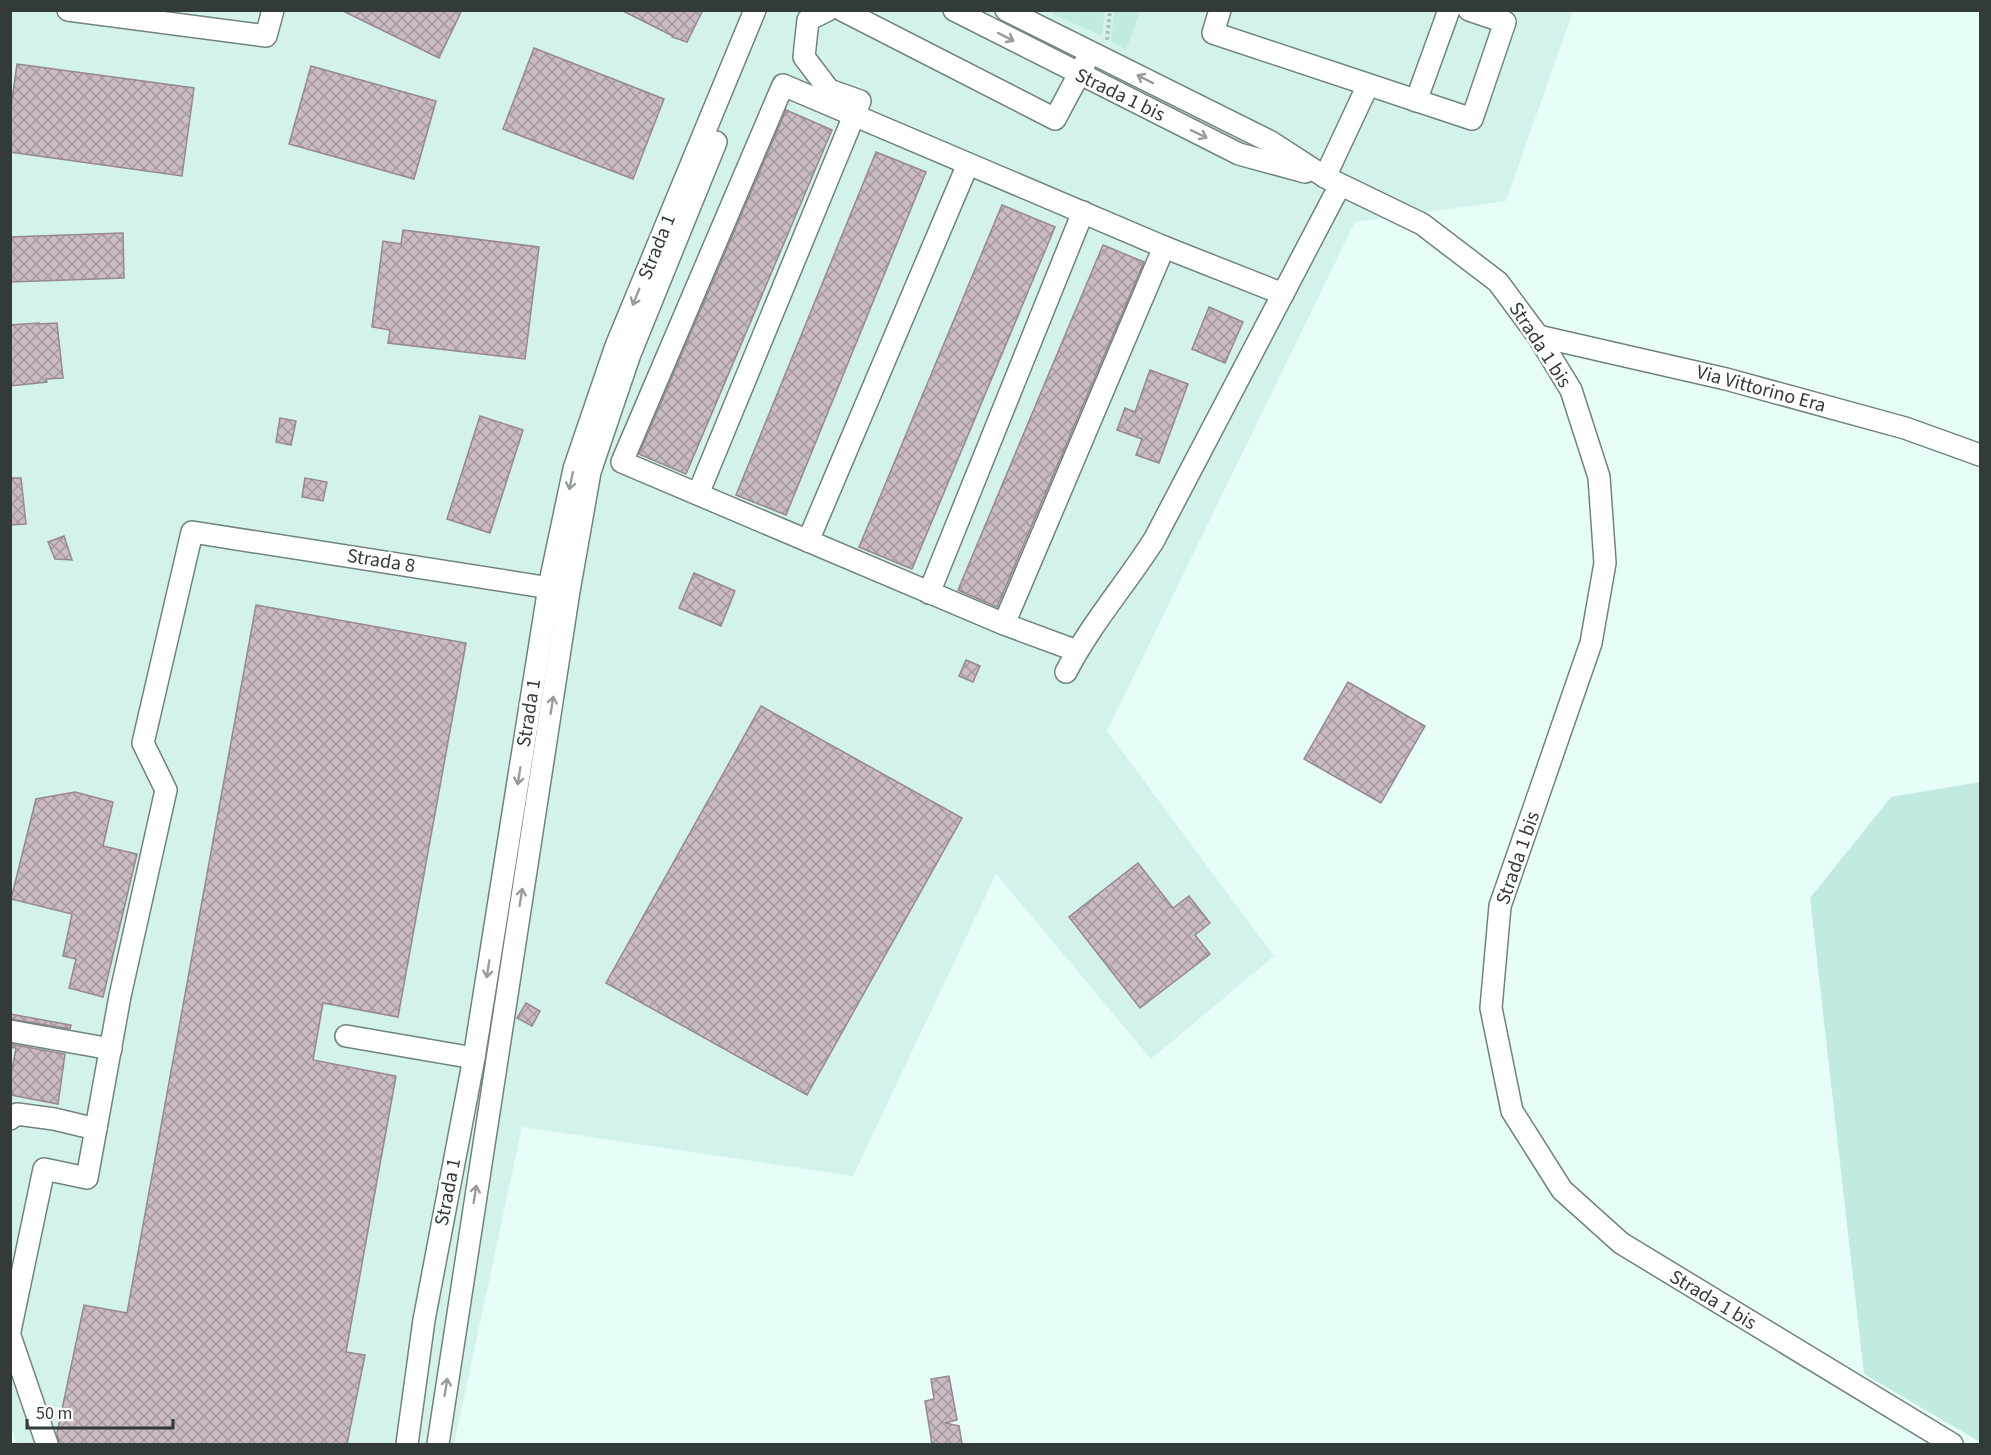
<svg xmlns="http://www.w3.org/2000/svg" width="1991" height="1455" font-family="'Source Sans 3',sans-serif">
<defs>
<pattern id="building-cross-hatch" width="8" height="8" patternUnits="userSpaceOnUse" patternTransform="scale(1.5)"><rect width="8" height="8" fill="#cabac4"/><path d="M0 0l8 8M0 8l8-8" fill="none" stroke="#a598a0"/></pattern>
</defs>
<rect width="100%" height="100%" fill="#e7fdf8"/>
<!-- built -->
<path fill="#d4f2ec" d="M 10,11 L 1573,11 L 1506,201 L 1355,222 L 1107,731 L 1274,956 L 1151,1059 L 996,874 L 853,1176 L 522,1127 L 454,1444 L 17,1444 L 10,1426 Z"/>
<!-- grass -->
<g fill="#c1ebe2">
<path d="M 1053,11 L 1105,11 L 1102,36 L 1053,14 Z"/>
<path d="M 1114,11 L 1140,11 L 1126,50 L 1111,41 Z"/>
<path d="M 1980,782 L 1980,1442 L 1864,1374 L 1810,898 L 1891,797 Z"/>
</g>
<!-- building -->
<g fill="url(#building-cross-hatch)" stroke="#978791" stroke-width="1.5">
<path d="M 341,10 L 462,10 L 439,58 Z"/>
<path d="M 621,10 L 703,10 L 687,42 L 672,37 L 673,36 Z"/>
<path d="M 534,48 L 664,99 L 633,179 L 503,129 Z"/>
<path d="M 17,64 L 194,88 L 182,176 L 10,152 L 10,114 Z"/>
<path d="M 311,66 L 436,101 L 414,179 L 289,144 Z"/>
<path d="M 786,110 L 832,130 L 686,474 L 639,454 Z"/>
<path d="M 876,152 L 926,172 L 786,515 L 736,495 Z"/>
<path d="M 1002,205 L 1055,227 L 912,569 L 859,547 Z"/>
<path d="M 403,230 L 539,247 L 525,359 L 388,343 L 390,330 L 372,327 L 383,241 L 401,244 Z"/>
<path d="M 123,233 L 124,278 L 10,282 L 10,237 Z"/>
<path d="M 1103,245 L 1144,262 L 997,607 L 958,590 Z"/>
<path d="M 1209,307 L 1243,322 L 1225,363 L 1192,349 Z"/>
<path d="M 39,323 L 39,324 L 57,323 L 63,378 L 46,379 L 47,382 L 10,386 L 10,325 Z"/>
<path d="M 1150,370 L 1188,384 L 1159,463 L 1136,455 L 1142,439 L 1117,430 L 1125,408 L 1135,412 Z"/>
<path d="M 480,416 L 523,430 L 490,533 L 447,519 Z"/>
<path d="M 280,418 L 296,421 L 291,445 L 276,442 Z"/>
<path d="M 10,478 L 21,478 L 26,524 L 10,525 Z"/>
<path d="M 305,478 L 327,482 L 323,501 L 302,497 Z"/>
<path d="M 64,536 L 72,560 L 55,559 L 48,542 Z"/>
<path d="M 694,573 L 735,591 L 721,626 L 679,608 Z"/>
<path d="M 256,605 L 466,643 L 398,1017 L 323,1003 L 313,1060 L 396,1076 L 346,1352 L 365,1355 L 347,1444 L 59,1444 L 57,1433 L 84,1305 L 127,1313 Z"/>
<path d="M 966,660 L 980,666 L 973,682 L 959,676 Z"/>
<path d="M 1348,682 L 1425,726 L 1381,803 L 1304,759 Z"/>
<path d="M 761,706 L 962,818 L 807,1095 L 606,983 Z"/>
<path d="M 75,792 L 113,802 L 103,846 L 137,854 L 103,997 L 69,988 L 76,959 L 63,956 L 72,914 L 11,899 L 36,799 Z"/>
<path d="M 1138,863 L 1173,908 L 1189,896 L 1210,923 L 1195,935 L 1210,954 L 1140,1008 L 1069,917 Z"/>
<path d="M 526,1003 L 540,1011 L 532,1026 L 517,1018 Z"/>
<path d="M 10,1014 L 71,1025 L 70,1029 L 10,1019 Z"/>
<path d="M 10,1044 L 65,1054 L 58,1104 L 10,1095 L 10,1081 L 16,1048 L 10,1047 Z"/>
<path d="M 949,1376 L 957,1420 L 945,1423 L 959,1426 L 962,1444 L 932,1444 L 925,1401 L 934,1399 L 931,1379 Z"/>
</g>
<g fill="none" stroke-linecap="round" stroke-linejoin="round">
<!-- minor casing -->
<g stroke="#70837f" stroke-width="24">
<g id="minor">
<path d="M 68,10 L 266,36 L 273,10"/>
<path d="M 842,10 L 1055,119 L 1085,63"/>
<path d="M 954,10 L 1239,154 L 1305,172"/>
<path d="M 1006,10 L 1271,142 L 1325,177 L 1422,224 L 1498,282 L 1538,336 L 1571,390 L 1599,477 L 1605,563 L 1591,643 L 1500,906 L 1491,1008 L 1512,1111 L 1562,1190 L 1621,1243 L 1952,1444"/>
<path d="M 1220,10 L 1213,33 L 1472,119 L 1505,22 L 1469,10"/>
<path d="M 1416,101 L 1449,10"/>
<path d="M 1325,177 L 1368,85"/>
<path d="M 1164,247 L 1283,294"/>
<path d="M 1538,336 L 1726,379 L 1905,428 L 1980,455"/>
<path d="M 698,494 L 860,101 L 829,90 L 804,57 L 808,20 L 828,10"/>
<path d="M 808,541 L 968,164"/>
<path d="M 929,593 L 1083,212"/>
<path d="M 1004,624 L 1164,247 L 783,85 L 622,462 L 1004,624 L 1077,651"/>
<path d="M 1066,672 C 1090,625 1126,584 1154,540 L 1340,185"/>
<path d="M 10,1031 L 111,1049"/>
<path d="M 346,1036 L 474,1058"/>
<path d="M 10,1119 L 17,1114 L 54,1119 L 96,1129"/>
<path d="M 10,1331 L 44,1169 L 87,1178 L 120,996 L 166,790 L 143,743 L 192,532 L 563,590"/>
<path d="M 10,1336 L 47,1444"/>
<path d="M 407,1444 L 424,1320 L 474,1058 L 549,587 L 574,469 L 616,346 L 755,10"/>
<path d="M 438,1444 L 569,591 L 590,472 L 630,354 L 716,142"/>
</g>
</g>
<!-- path -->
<path stroke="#aec0bc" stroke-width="4" stroke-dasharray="3 3" stroke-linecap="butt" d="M 1107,40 L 1110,10"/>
<!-- minor -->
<use href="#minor" stroke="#fff" stroke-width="21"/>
</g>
<!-- one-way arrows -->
<defs><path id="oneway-shaft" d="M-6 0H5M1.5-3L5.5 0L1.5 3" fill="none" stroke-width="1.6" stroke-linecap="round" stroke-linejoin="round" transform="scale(1.5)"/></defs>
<g stroke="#989d9c">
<use href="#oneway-shaft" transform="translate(1006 37) rotate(27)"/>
<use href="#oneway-shaft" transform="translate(1145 79) rotate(-153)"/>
<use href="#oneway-shaft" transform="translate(1199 134) rotate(26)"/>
<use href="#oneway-shaft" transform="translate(636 297) rotate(112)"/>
<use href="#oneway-shaft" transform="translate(571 481) rotate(102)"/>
<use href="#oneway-shaft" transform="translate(552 705) rotate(-81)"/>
<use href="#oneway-shaft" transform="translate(519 776) rotate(99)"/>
<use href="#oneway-shaft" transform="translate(521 897) rotate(-81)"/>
<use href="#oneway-shaft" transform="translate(488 969) rotate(99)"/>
<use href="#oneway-shaft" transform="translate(475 1194) rotate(-81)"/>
<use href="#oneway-shaft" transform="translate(446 1387) rotate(-81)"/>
</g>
<g text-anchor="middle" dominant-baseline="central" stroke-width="5" stroke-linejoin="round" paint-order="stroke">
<!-- street labels -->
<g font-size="20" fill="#323b39" stroke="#fff">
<text transform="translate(1120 95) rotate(26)">Strada 1 bis</text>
<text transform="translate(657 247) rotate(-68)">Strada 1</text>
<text transform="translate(1540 345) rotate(57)">Strada 1 bis</text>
<text transform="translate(1761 389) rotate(15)">Via Vittorino Era</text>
<text transform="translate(381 561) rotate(9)">Strada 8</text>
<text transform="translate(529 713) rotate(-81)">Strada 1</text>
<text transform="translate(1518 858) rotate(-71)">Strada 1 bis</text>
<text transform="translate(448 1192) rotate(-79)">Strada 1</text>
<text transform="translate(1713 1300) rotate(31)">Strada 1 bis</text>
</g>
</g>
<!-- border -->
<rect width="1991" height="1455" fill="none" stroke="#323b39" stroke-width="24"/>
<!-- scale -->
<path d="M27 1419v9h146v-9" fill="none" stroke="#323b39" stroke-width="3"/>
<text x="36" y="1419" font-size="18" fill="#323b39" stroke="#ffffff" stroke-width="4.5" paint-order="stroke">50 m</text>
</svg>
